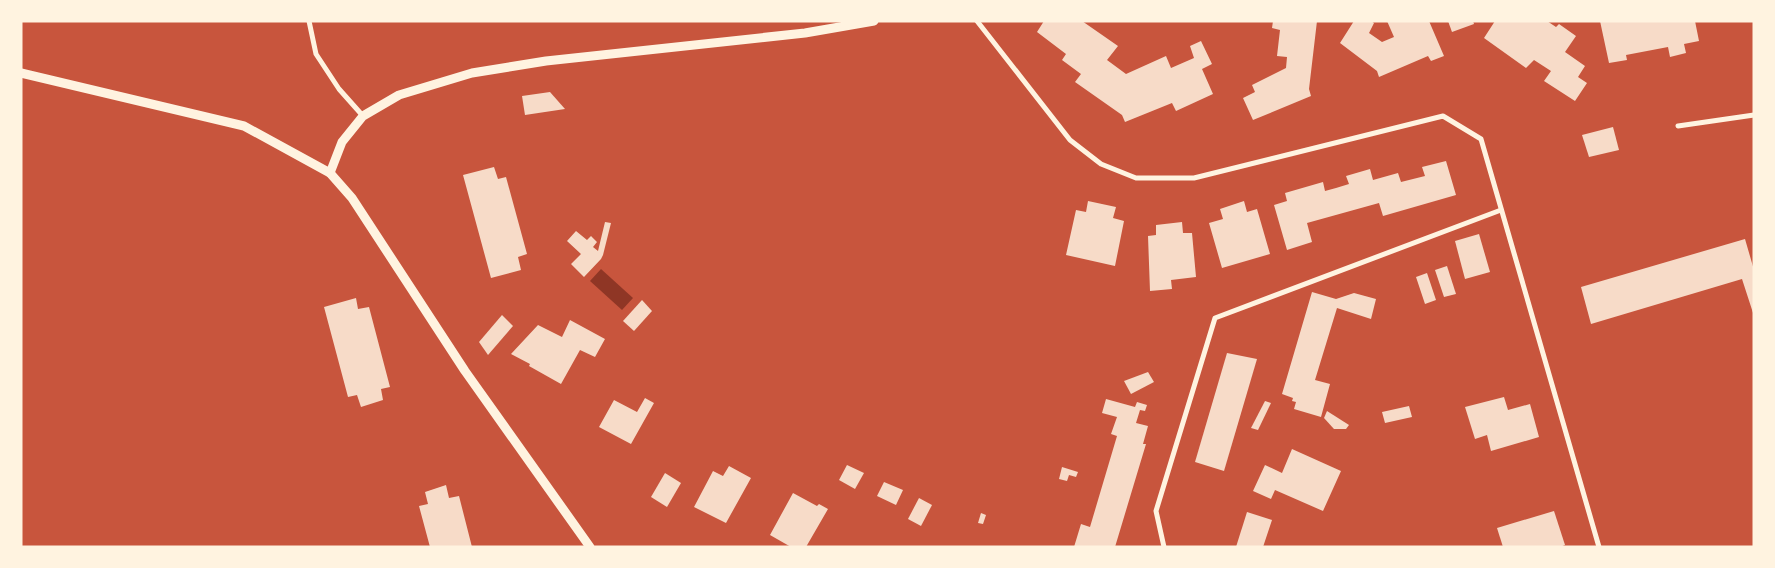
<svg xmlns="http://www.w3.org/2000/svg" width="1775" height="568" font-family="'PT Serif',serif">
<rect width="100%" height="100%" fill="#c8553d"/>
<!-- water -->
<path fill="#8f3625" d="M 601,269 L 633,298 L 622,310 L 590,281 Z"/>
<!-- building -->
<g fill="#f7dbc8">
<path d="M 1044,21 L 1082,21 L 1118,46 L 1107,60 L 1126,74 L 1166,56 L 1171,68 L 1194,58 L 1190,46 L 1201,41 L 1212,64 L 1202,69 L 1213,94 L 1176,111 L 1172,103 L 1125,122 L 1122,115 L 1075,82 L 1081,74 L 1062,60 L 1066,54 L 1037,32 Z"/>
<path d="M 1273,21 L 1317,21 L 1309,89 L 1311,96 L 1253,120 L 1243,98 L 1255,92 L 1252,85 L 1286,68 L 1287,57 L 1277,56 L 1280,30 L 1272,28 Z"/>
<path d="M 1354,21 L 1371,21 L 1374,23 L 1369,33 L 1382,42 L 1394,37 L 1387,21 L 1429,21 L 1444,56 L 1431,61 L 1428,56 L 1379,77 L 1377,71 L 1340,43 Z"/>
<path d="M 1448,21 L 1473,21 L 1474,24 L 1452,32 Z"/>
<path d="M 1495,21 L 1547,21 L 1556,27 L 1559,24 L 1576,36 L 1565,52 L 1585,66 L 1578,77 L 1587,83 L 1575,101 L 1544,81 L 1551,71 L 1534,60 L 1526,68 L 1484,38 Z"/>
<path d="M 1600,21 L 1695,21 L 1699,41 L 1684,44 L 1686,53 L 1670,57 L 1668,47 L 1626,55 L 1627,60 L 1609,63 Z"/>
<path d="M 550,92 L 565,109 L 525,115 L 522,96 Z"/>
<path d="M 1613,127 L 1619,150 L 1589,157 L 1582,135 Z"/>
<path d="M 1446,161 L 1456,195 L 1383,216 L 1379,203 L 1307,223 L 1312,242 L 1287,250 L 1274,205 L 1287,201 L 1285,193 L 1323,182 L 1325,191 L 1336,188 L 1349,184 L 1346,176 L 1370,169 L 1373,180 L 1398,173 L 1401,182 L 1425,176 L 1422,167 Z"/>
<path d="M 494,167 L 498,179 L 506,177 L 527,254 L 518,257 L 521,270 L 491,278 L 463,175 Z"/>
<path d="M 1088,201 L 1116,207 L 1113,218 L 1124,221 L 1115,266 L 1066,255 L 1076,210 L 1086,212 Z"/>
<path d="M 1244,201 L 1247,212 L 1257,209 L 1270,254 L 1222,268 L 1209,223 L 1223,219 L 1220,209 Z"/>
<path d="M 605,222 L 611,223 L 603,255 L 601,259 L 584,277 L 571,264 L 581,254 L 567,241 L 576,231 L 587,240 L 591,236 L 597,242 L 593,247 L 598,251 Z"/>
<path d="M 1182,222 L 1183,233 L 1192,233 L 1196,277 L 1171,280 L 1172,289 L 1150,291 L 1148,236 L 1156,235 L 1156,225 Z"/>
<path d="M 1479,234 L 1490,272 L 1465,279 L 1455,241 Z"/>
<path d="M 1745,239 L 1754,270 L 1754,316 L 1742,279 L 1591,324 L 1581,287 Z"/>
<path d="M 1447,266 L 1456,294 L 1444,297 L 1435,270 Z"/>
<path d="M 1427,273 L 1436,300 L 1425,304 L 1416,277 Z"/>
<path d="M 1312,292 L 1336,299 L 1354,293 L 1376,299 L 1371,319 L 1337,308 L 1315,380 L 1330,384 L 1321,417 L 1294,409 L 1296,402 L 1292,401 L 1293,398 L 1282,394 Z"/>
<path d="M 356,298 L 358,309 L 369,307 L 390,387 L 381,389 L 383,400 L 361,407 L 357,395 L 348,397 L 324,307 Z"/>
<path d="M 642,300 L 652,311 L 634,331 L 623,321 Z"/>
<path d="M 502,315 L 513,326 L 488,355 L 479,342 Z"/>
<path d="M 570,320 L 605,339 L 595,357 L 580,350 L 561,384 L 529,366 L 530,364 L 511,354 L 538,325 L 562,337 Z"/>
<path d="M 1227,353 L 1257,359 L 1224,471 L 1195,462 Z"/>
<path d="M 1148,372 L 1154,382 L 1131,394 L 1124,381 Z"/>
<path d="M 1504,397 L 1508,410 L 1530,404 L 1539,437 L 1491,451 L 1487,435 L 1475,439 L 1465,407 Z"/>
<path d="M 645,398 L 654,403 L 631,444 L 599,427 L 614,400 L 637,412 Z"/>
<path d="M 1106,399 L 1135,407 L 1137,402 L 1147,405 L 1145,411 L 1140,410 L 1136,423 L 1148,426 L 1143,444 L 1146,444 L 1115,547 L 1074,547 L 1081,524 L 1090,527 L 1117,436 L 1111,434 L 1117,417 L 1102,413 Z"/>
<path d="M 1265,401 L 1271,403 L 1258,430 L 1251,428 Z"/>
<path d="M 1409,406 L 1412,417 L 1385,423 L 1382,412 Z"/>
<path d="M 1327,411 L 1349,425 L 1346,429 L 1334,429 L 1324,418 Z"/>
<path d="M 1292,449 L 1341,471 L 1323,511 L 1275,490 L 1271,499 L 1253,491 L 1265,465 L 1282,473 Z"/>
<path d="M 847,465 L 864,473 L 855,489 L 839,480 Z"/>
<path d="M 729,466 L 751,478 L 726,523 L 694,507 L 713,471 L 723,476 Z"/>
<path d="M 1062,467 L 1078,472 L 1076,477 L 1069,475 L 1067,481 L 1059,479 Z"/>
<path d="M 665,473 L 681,483 L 667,507 L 651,497 Z"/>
<path d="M 884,482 L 903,490 L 896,505 L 877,496 Z"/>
<path d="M 446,485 L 449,498 L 459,496 L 472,547 L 430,547 L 419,506 L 428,504 L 425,492 Z"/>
<path d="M 793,493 L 817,506 L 819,504 L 828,509 L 806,547 L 791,547 L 770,535 Z"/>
<path d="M 919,498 L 932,505 L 921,526 L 908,519 Z"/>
<path d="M 1554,511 L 1565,545 L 1560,547 L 1503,547 L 1497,528 Z"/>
<path d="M 1247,512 L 1272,520 L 1263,547 L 1236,547 Z"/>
<path d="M 981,513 L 986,515 L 983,524 L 978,523 Z"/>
</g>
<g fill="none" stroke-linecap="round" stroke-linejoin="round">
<!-- minor -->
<g stroke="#fff3e0" stroke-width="5">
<path d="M 309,21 L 316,54 L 339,89 L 363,116"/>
<path d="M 977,21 L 1070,140 L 1101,164 L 1136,178 L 1194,178 L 1443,116 L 1481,139 L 1599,547"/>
<path d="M 1678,126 L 1754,115"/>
<path d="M 1164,547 L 1156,511 L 1215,318 L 1501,210"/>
</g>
<!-- tertiary -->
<g stroke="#fff3e0" stroke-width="9">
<path d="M 21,73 L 244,126 L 330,173 L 352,198 L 465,371 L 590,547"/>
<path d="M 330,173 L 342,142 L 363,116 L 399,95 L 472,73 L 546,61 L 805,33 L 874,21"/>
</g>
</g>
<!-- border -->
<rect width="1775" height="568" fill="none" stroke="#fff3e0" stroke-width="45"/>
</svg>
